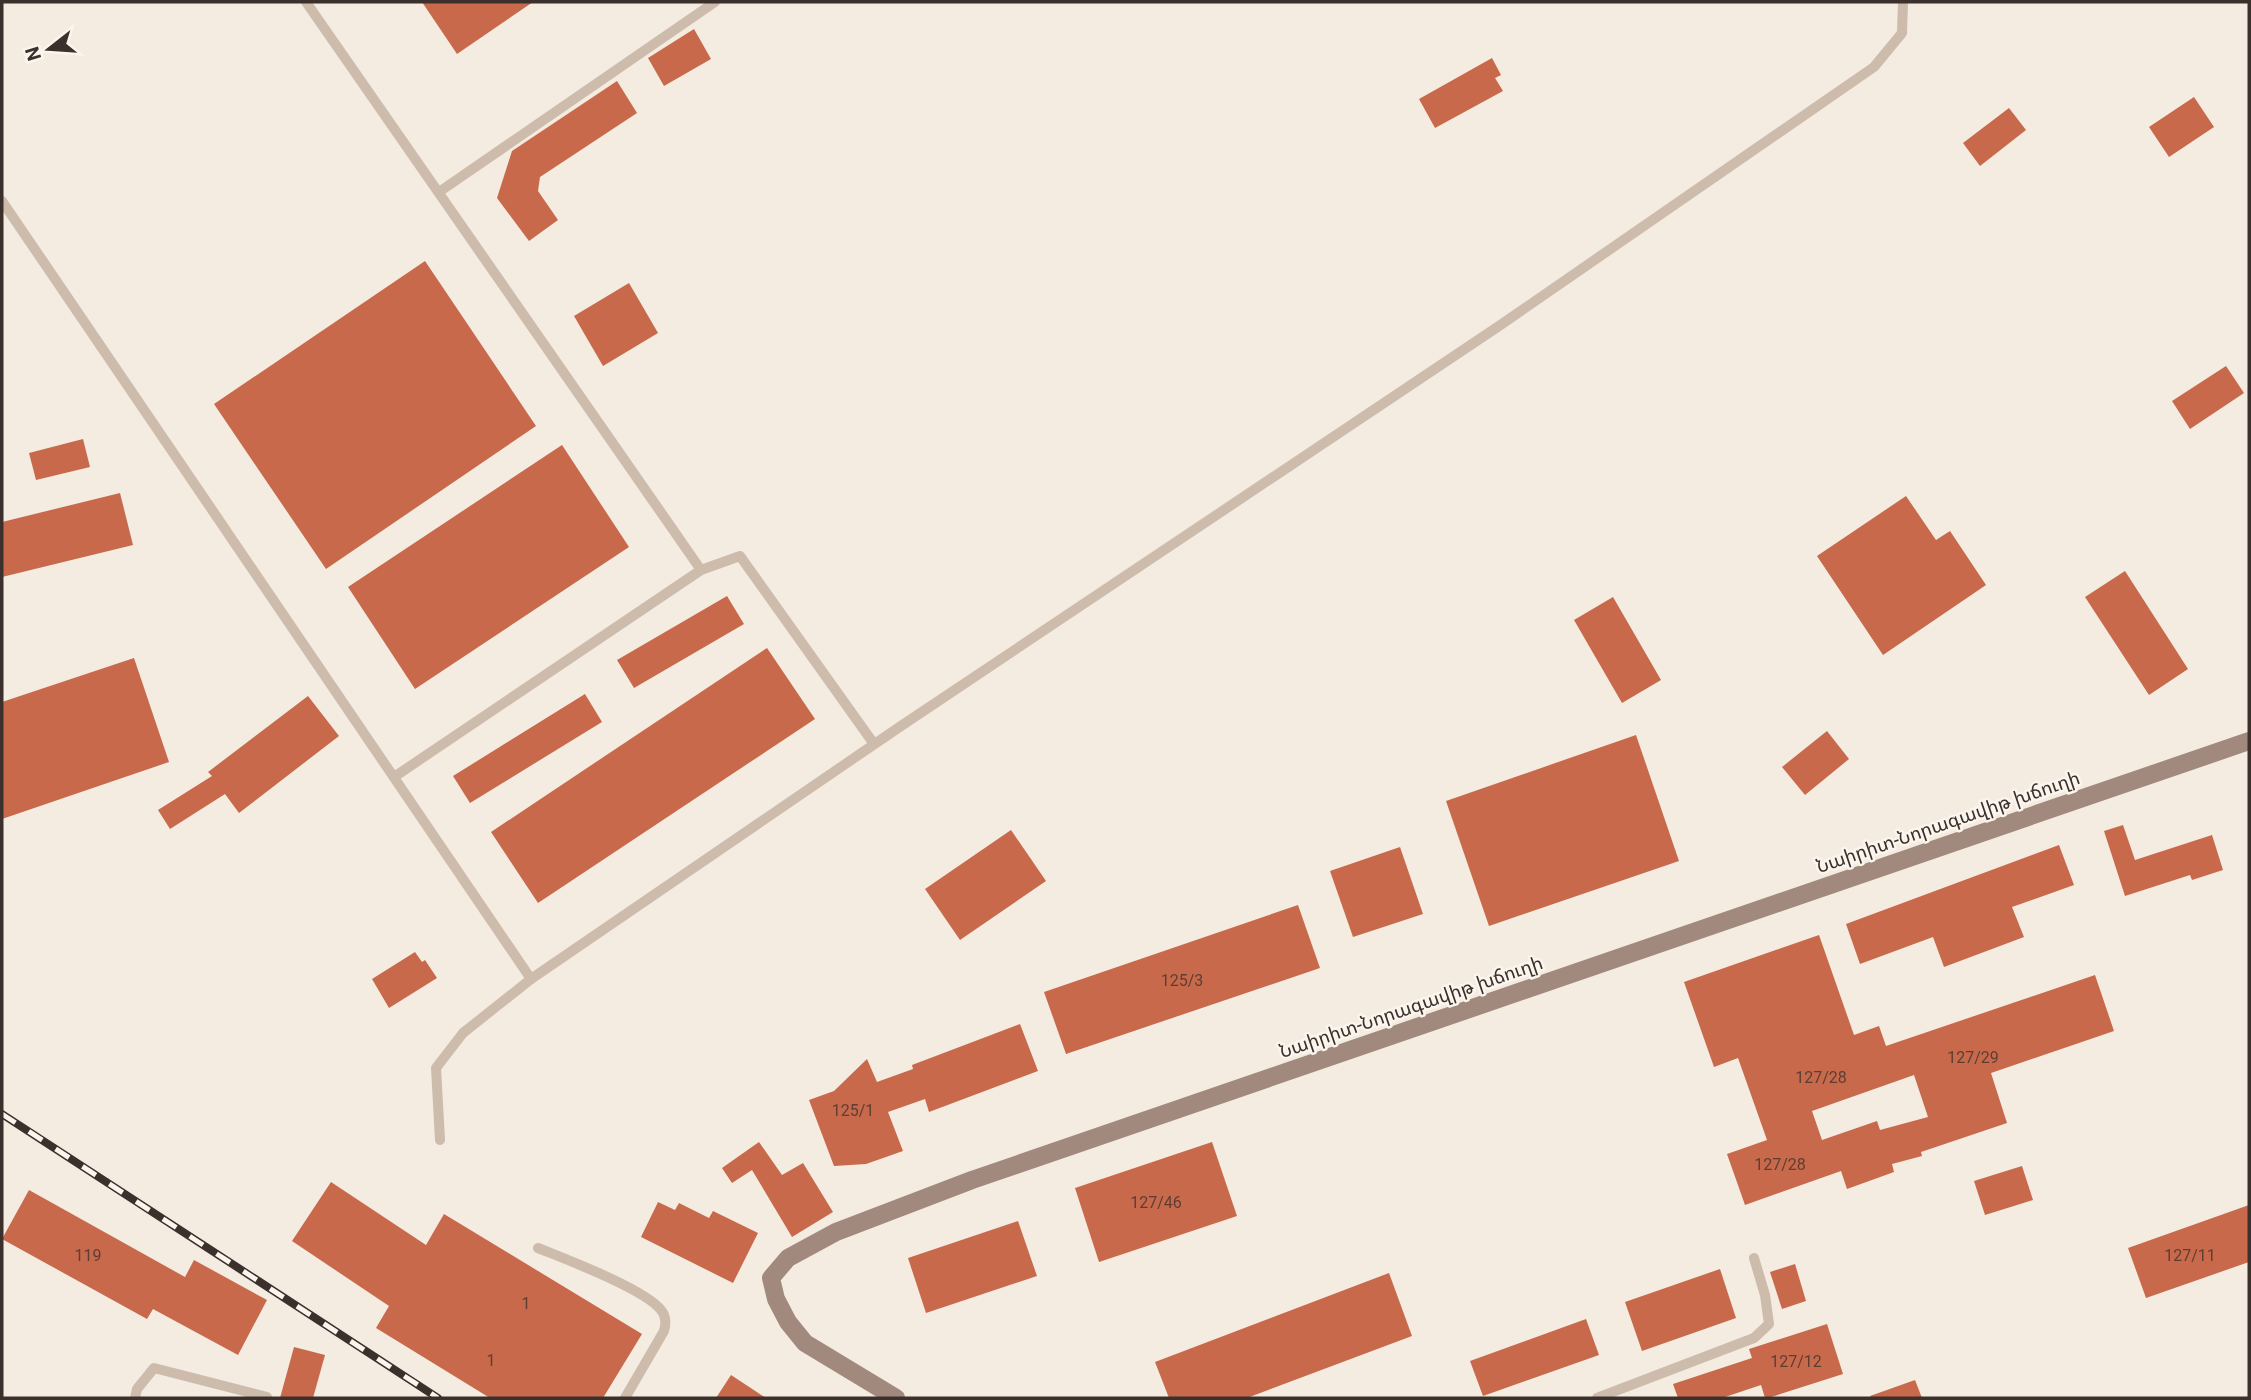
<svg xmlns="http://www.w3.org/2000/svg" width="2251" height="1400" font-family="Roboto,'Noto Sans Armenian',sans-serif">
<rect width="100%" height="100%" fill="#f4ebe1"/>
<!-- building -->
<g fill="#c8694b" fill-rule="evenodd">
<path d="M 422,2 L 533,2 L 457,54 Z"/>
<path d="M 694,29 L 711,59 L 664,86 L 648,58 Z"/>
<path d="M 1492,58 L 1501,75 L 1495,78 L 1503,91 L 1435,128 L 1419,99 Z"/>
<path d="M 617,81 L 637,113 L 540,177 L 538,191 L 558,220 L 529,241 L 497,198 L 512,151 Z"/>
<path d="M 2194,97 L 2214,127 L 2169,157 L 2149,127 Z"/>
<path d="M 2009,108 L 2026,130 L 1980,166 L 1963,143 Z"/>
<path d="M 425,261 L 536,426 L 326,569 L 214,404 Z"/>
<path d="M 629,283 L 658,333 L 603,366 L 574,316 Z"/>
<path d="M 2226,366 L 2244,393 L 2190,429 L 2172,401 Z"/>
<path d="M 83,439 L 90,467 L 36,480 L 29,453 Z"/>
<path d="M 562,445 L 629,547 L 415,689 L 348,587 Z"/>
<path d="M 120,493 L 133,545 L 2,577 L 2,522 Z"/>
<path d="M 1906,496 L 1936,540 L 1950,531 L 1986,585 L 1883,655 L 1817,556 Z"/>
<path d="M 2125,571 L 2188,669 L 2149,695 L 2085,597 Z"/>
<path d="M 727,596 L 744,624 L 634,688 L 617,660 Z"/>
<path d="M 1613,597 L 1661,680 L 1622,703 L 1574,620 Z"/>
<path d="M 767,648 L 815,719 L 538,903 L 491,832 Z"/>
<path d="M 134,658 L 169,762 L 2,819 L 2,702 Z"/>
<path d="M 585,694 L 602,722 L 470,803 L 453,776 Z"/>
<path d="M 308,696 L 339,736 L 239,813 L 225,794 L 170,829 L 158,810 L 212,776 L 208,772 Z"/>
<path d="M 1827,731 L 1849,759 L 1805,795 L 1782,767 Z"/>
<path d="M 1636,735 L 1679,861 L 1489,926 L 1446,801 Z"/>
<path d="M 2123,825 L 2135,860 L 2212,835 L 2223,870 L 2192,880 L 2190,875 L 2125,896 L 2104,831 Z"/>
<path d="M 1011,830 L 1046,881 L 960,940 L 925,889 Z"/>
<path d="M 2059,845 L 2074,885 L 2012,907 L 2024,937 L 1944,967 L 1933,937 L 1860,964 L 1846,924 Z"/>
<path d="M 1400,847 L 1423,914 L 1353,937 L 1330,871 Z"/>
<path d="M 1298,905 L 1320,968 L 1066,1054 L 1044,992 Z"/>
<path d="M 1819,935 L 1854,1035 L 1879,1026 L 1886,1046 L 2095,975 L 2114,1031 L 1991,1073 L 2007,1123 L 1921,1152 L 1922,1156 L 1892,1164 L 1894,1172 L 1847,1189 L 1841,1171 L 1745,1205 L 1727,1154 L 1767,1140 L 1738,1058 L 1714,1067 L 1684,982 ZM 1914,1075 L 1928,1117 L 1880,1130 L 1877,1121 L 1822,1140 L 1812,1111 Z"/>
<path d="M 415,952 L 422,962 L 425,960 L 437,978 L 389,1008 L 372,979 Z"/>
<path d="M 1020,1024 L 1038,1071 L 929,1112 L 925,1099 L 888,1112 L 903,1151 L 866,1164 L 834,1166 L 809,1100 L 834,1091 L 867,1059 L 877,1082 L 913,1069 L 912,1065 Z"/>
<path d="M 759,1142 L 782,1175 L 803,1163 L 833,1212 L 792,1237 L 752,1170 L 732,1183 L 722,1168 Z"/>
<path d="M 1212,1142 L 1237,1216 L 1099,1262 L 1075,1188 Z"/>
<path d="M 2022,1166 L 2033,1200 L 1985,1215 L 1974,1181 Z"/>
<path d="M 331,1182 L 426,1245 L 444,1214 L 642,1334 L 603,1398 L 490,1398 L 376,1328 L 389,1306 L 292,1241 Z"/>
<path d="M 29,1190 L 185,1277 L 194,1260 L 267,1300 L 238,1355 L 153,1309 L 147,1319 L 2,1239 Z"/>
<path d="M 658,1202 L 675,1210 L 679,1203 L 709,1218 L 713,1211 L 758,1233 L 733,1283 L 641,1237 Z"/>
<path d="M 2249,1205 L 2249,1262 L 2146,1298 L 2128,1248 Z"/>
<path d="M 1018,1221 L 1037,1276 L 926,1313 L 908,1258 Z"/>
<path d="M 1795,1264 L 1806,1301 L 1782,1309 L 1770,1272 Z"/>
<path d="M 1720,1269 L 1736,1318 L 1642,1351 L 1625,1302 Z"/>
<path d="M 1389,1273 L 1412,1336 L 1247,1398 L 1169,1398 L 1155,1362 Z"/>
<path d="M 1586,1319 L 1599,1355 L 1483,1396 L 1470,1361 Z"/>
<path d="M 1827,1324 L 1843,1374 L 1768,1398 L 1765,1398 L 1761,1385 L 1722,1398 L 1678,1398 L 1673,1384 L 1752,1358 L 1749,1349 Z"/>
<path d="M 294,1347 L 325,1355 L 313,1398 L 280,1398 Z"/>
<path d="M 731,1375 L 766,1398 L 716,1398 Z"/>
<path d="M 1915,1380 L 1922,1398 L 1871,1398 L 1870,1396 Z"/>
</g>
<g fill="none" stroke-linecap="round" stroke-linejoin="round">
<!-- lane -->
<g stroke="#cdbbac" stroke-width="10">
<path d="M 306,2 L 701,570"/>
<path d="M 439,192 L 715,2"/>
<path d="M 2,201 L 531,979"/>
<path d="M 394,777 L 701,570 L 740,556 L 874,744"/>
<path d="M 440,1140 L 436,1068 L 463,1033 L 531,979 L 898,728 L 1499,326 L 1874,67 L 1902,33 L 1903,2"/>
<path d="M 538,1248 C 565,1259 645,1289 661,1310 C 666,1316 666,1324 664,1331 L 625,1398"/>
<path d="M 135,1398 L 137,1389 L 154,1368 L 267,1397"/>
<path d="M 1597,1398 L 1754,1338 L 1769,1324 L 1765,1295 L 1754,1258"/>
</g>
<!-- secondary -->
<path stroke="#a18a7d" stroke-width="18" d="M 896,1398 L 805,1343 L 788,1322 L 776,1299 L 771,1278 L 788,1258 L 836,1232 L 972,1180 L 2249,741"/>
<!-- rail casing -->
<g stroke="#3b302b" stroke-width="8">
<path id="rail" d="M 2,1114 L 438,1398"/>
</g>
<!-- rail -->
<use href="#rail" stroke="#fbf5ee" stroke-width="5" stroke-dasharray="16" stroke-linecap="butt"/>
</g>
<g text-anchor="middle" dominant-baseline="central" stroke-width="5" stroke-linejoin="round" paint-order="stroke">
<!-- number labels -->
<g font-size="16" fill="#5e3e33">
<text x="1182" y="980">125/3</text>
<text x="1973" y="1057">127/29</text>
<text x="1821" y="1077">127/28</text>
<text x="853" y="1110">125/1</text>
<text x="1780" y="1164">127/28</text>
<text x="1156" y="1202">127/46</text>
<text x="88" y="1255">119</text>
<text x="2190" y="1255">127/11</text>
<text x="526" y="1303">1</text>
<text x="491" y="1360">1</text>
<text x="1796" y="1361">127/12</text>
</g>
<!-- street labels -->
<g font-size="19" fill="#3b302b" stroke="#fbf5ee">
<text transform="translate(1948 822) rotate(-19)">Նաիրիտ-Նորագավիթ խճուղի</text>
<text transform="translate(1411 1007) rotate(-19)">Նաիրիտ-Նորագավիթ խճուղի</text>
</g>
</g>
<!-- border -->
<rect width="2251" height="1400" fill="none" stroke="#3b302b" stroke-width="7"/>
<!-- north arrow -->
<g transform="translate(49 49) rotate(253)" stroke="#fbf5ee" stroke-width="5" paint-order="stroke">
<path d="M0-5L12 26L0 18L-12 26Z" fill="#3b302b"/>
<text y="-10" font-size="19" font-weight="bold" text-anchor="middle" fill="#3b302b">N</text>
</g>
</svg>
